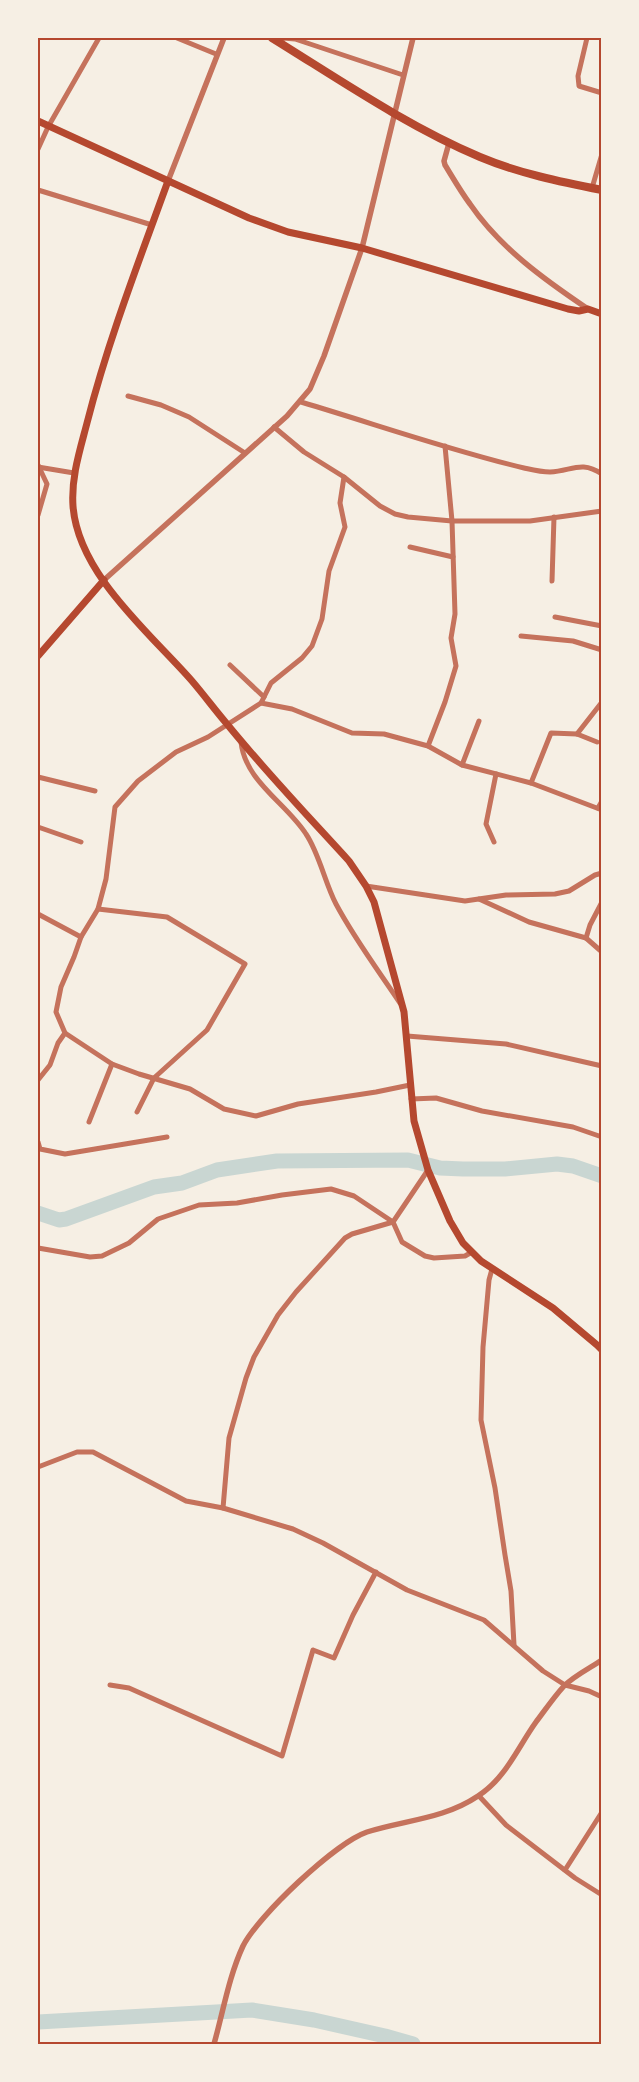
<svg xmlns="http://www.w3.org/2000/svg" width="639" height="2082" font-family="Lato,sans-serif">
<rect width="100%" height="100%" fill="#f6efe4"/>
<g fill="none" stroke-linecap="round" stroke-linejoin="round">
<!-- river -->
<g stroke="#c9d6d2" stroke-width="15">
<path d="M 38,1213 L 59,1220 L 66,1219 L 154,1187 L 182,1183 L 217,1170 L 277,1161 L 408,1160 L 440,1168 L 463,1169 L 505,1169 L 557,1164 L 573,1166 L 602,1176"/>
<path d="M 38,2022 L 252,2010 L 314,2020 L 385,2036 L 413,2044"/>
</g>
<!-- minor -->
<g stroke="#c5725c" stroke-width="5">
<path d="M 177,38 L 216,54"/>
<path d="M 587,38 L 578,76 L 579,86 L 602,93"/>
<path d="M 281,43 L 283,38 L 295,39 L 403,75"/>
<path d="M 38,149 L 48,127 L 99,38"/>
<path d="M 592,188 L 602,154"/>
<path d="M 38,190 L 152,225"/>
<path d="M 128,396 L 161,405 L 189,417 L 245,453"/>
<path d="M 301,402 C 375,424 449,450 524,468 C 533,470 541,472 550,472 C 572,471 581,460 602,474"/>
<path d="M 274,427 L 304,452 L 344,477 L 380,506 L 395,514 L 408,517 L 452,521 L 530,521 L 602,511"/>
<path d="M 38,465 L 47,484 L 38,515"/>
<path d="M 38,467 L 74,473"/>
<path d="M 344,477 L 340,503 L 345,527 L 329,571 L 322,619 L 312,646 L 302,658 L 271,683 L 261,703 L 208,737 L 176,752 L 138,781 L 115,807 L 106,879 L 98,909 L 81,937 L 74,957 L 61,987 L 56,1012 L 65,1033 L 112,1064 L 139,1074 L 190,1089 L 224,1109 L 256,1116 L 298,1104 L 376,1092 L 410,1085"/>
<path d="M 410,547 L 453,557"/>
<path d="M 552,581 L 554,517"/>
<path d="M 555,617 L 602,626"/>
<path d="M 521,636 L 573,641 L 602,650"/>
<path d="M 230,665 L 264,697"/>
<path d="M 261,703 L 292,709 L 352,733 L 384,734 L 428,746 L 462,765 L 531,783 L 602,810"/>
<path d="M 577,734 L 602,702"/>
<path d="M 241,742 C 245,781 286,803 306,834 C 319,853 325,883 336,904 C 354,938 378,970 400,1003"/>
<path d="M 428,746 L 445,702 L 456,666 L 451,638 L 455,614 L 452,521 L 445,446"/>
<path d="M 462,765 L 479,721"/>
<path d="M 38,777 L 95,791"/>
<path d="M 531,783 L 551,733 L 577,734 L 597,742"/>
<path d="M 598,808 L 602,801"/>
<path d="M 38,827 L 81,842"/>
<path d="M 494,842 L 486,824 L 496,774"/>
<path d="M 366,886 L 465,901 L 506,895 L 555,894 L 569,891 L 595,875 L 602,873"/>
<path d="M 479,899 L 529,922 L 586,938"/>
<path d="M 602,902 L 590,925 L 586,938 L 602,952"/>
<path d="M 98,909 L 167,917 L 245,964 L 207,1030 L 154,1078 L 137,1112"/>
<path d="M 38,914 L 81,937"/>
<path d="M 407,1036 L 506,1044 L 602,1066"/>
<path d="M 38,1080 L 50,1065 L 58,1043 L 65,1033"/>
<path d="M 411,1099 L 436,1098 L 482,1111 L 573,1127 L 602,1137"/>
<path d="M 89,1122 L 112,1064"/>
<path d="M 38,1142 L 40,1149 L 65,1154 L 167,1137"/>
<path d="M 38,1248 L 90,1257 L 102,1256 L 129,1243 L 158,1219 L 199,1205 L 237,1203 L 282,1195 L 331,1189 L 354,1196 L 393,1222 L 402,1242 L 425,1256 L 434,1258 L 465,1256 L 472,1252"/>
<path d="M 492,1269 L 489,1280 L 483,1347 L 481,1420 L 495,1488 L 505,1555 L 511,1591 L 514,1645"/>
<path d="M 38,1467 L 77,1452 L 93,1452 L 186,1501 L 223,1508 L 293,1529 L 323,1543 L 407,1590 L 484,1620 L 543,1671 L 565,1685 L 589,1691 L 602,1697"/>
<path d="M 223,1508 L 229,1438 L 246,1378 L 254,1357 L 278,1315 L 296,1292 L 345,1238 L 352,1234 L 393,1222 L 428,1170"/>
<path d="M 110,1685 L 129,1688 L 282,1756 L 313,1650 L 334,1658 L 353,1615 L 376,1572"/>
<path d="M 479,1796 L 506,1825 L 575,1878 L 602,1895"/>
<path d="M 565,1870 L 602,1812"/>
</g>
<!-- tertiary -->
<g stroke="#c5725c" stroke-width="5.5">
<path d="M 449,143 L 444,161 L 445,165 C 453,178 461,192 470,204 C 500,248 545,280 588,309"/>
<path d="M 168,181 L 224,38"/>
<path d="M 104,580 L 287,416 L 310,389 L 324,356 L 362,248 L 413,38"/>
<path d="M 214,2044 C 223,2012 229,1976 243,1946 C 258,1916 335,1843 367,1832 C 405,1820 444,1819 478,1796 C 506,1778 518,1747 536,1722 C 545,1710 554,1697 564,1686 C 574,1676 590,1668 602,1660"/>
</g>
<!-- secondary -->
<g stroke="#b5482f" stroke-width="7">
<path d="M 38,121 L 249,218 L 288,232 L 362,248 L 568,309 L 579,311 L 588,309 L 602,314"/>
<path d="M 168,181 C 139,261 108,341 87,423 C 80,450 71,477 73,506 C 78,574 150,633 192,681 C 204,695 215,710 227,724 C 266,772 308,816 349,861 L 366,886 L 374,902 L 404,1012 L 414,1121 L 428,1170 L 450,1221 L 463,1243 L 481,1261 L 553,1308 L 597,1345 L 602,1350"/>
<path d="M 38,656 L 104,580"/>
</g>
<!-- trunk -->
<path stroke="#b5482f" stroke-width="8" d="M 272,38 C 340,80 407,126 480,157 C 518,173 561,182 602,190"/>
</g>
<!-- border -->
<rect width="639" height="2082" fill="none" stroke="#f6efe4" stroke-width="78"/>
<rect x="39" y="39" width="561" height="2004" fill="none" stroke="#b5482f" stroke-width="2"/>
</svg>
